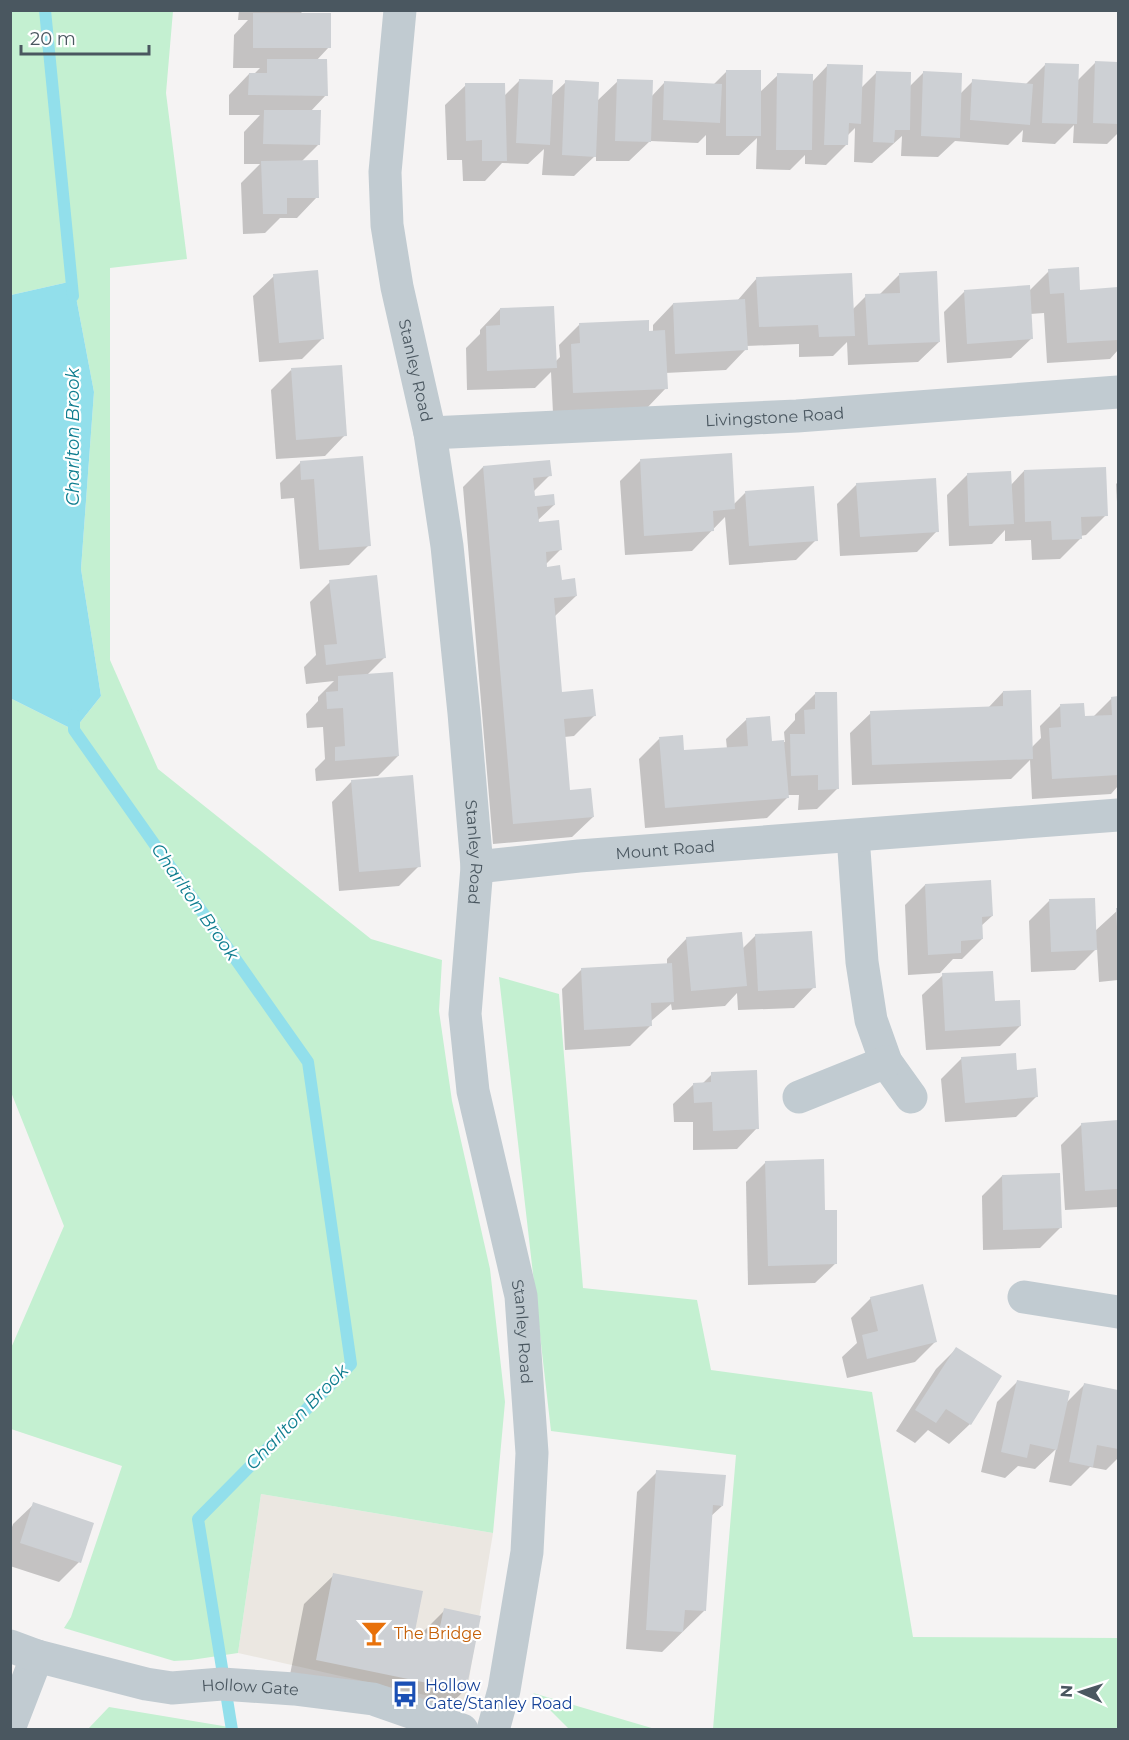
<svg xmlns="http://www.w3.org/2000/svg" width="1129" height="1740" font-family="Montserrat,sans-serif">
<rect width="100%" height="100%" fill="#f5f3f3"/>
<!-- commercial -->
<path fill="#ebe7e1" d="M 261,1494 L 493,1533 L 465,1704 L 238,1653 Z"/>
<!-- green -->
<g fill="#c4f0d1">
<path d="M 11,11 L 173,11 L 166,93 L 187,259 L 110,268 L 110,660 L 158,769 L 371,939 L 442,960 L 439,1011 L 452,1101 L 490,1269 L 505,1402 L 493,1533 L 261,1494 L 238,1653 L 191,1660 L 174,1661 L 64,1628 L 71,1617 L 122,1466 L 11,1429 L 11,1348 L 64,1226 L 11,1092 L 10,698 L 74,730 L 101,696 L 81,569 L 94,392 L 73,281 L 11,295 Z"/>
<path d="M 499,977 L 559,994 L 583,1288 L 697,1300 L 711,1370 L 872,1392 L 913,1637 L 1118,1638 L 1118,1729 L 713,1729 L 736,1455 L 551,1431 Z"/>
<path d="M 533,1693 L 655,1729 L 569,1729 Z"/>
<path d="M 109,1707 L 241,1729 L 88,1729 Z"/>
</g>
<!-- water -->
<path fill="#92dfeb" d="M 73,281 L 94,392 L 81,569 L 101,696 L 74,730 L 10,698 L 11,295 Z"/>
<!-- shadow -->
<g fill="#0003">
<path d="M 239,10 L 304,10 L 300,14 L 329,47 L 316,61 L 326,95 L 310,112 L 319,144 L 301,162 L 317,197 L 297,218 L 280,218 L 265,233 L 243,234 L 241,183 L 260,164 L 244,164 L 244,132 L 260,115 L 229,115 L 229,95 L 249,74 L 254,74 L 260,68 L 233,68 L 234,35 L 248,20 L 238,20 Z"/>
<path d="M 1095,63 L 1118,63 L 1118,133 L 1107,144 L 1073,143 L 1074,125 L 1055,144 L 1022,142 L 1023,130 L 1008,145 L 955,141 L 938,157 L 901,156 L 902,136 L 872,163 L 854,162 L 855,128 L 847,136 L 846,145 L 826,165 L 805,164 L 805,155 L 790,170 L 756,169 L 757,138 L 739,155 L 706,155 L 706,135 L 698,143 L 650,141 L 629,161 L 596,161 L 596,155 L 574,176 L 542,175 L 544,149 L 528,164 L 502,163 L 485,181 L 463,181 L 462,160 L 447,160 L 445,105 L 466,85 L 504,96 L 519,81 L 550,97 L 566,82 L 597,101 L 618,81 L 651,97 L 664,83 L 713,85 L 727,71 L 759,93 L 778,75 L 812,82 L 828,65 L 861,88 L 876,73 L 909,87 L 923,73 L 960,94 L 973,81 L 1025,85 L 1046,64 L 1077,81 Z"/>
<path d="M 1049,271 L 1078,291 L 1118,288 L 1118,350 L 1110,359 L 1047,363 L 1044,313 L 1030,314 L 1032,338 L 1011,358 L 947,363 L 944,312 L 964,292 L 1029,291 Z"/>
<path d="M 900,274 L 939,342 L 918,362 L 848,365 L 847,342 L 833,356 L 799,357 L 799,344 L 746,346 L 746,349 L 726,370 L 665,373 L 666,388 L 646,409 L 553,413 L 551,372 L 535,388 L 467,390 L 466,348 L 480,334 L 480,330 L 500,309 L 555,362 L 560,357 L 559,345 L 579,325 L 653,333 L 653,325 L 673,304 L 737,301 L 757,278 L 852,310 L 866,296 L 879,295 Z"/>
<path d="M 274,276 L 323,338 L 302,359 L 259,362 L 253,296 Z"/>
<path d="M 291,370 L 345,435 L 325,456 L 276,459 L 271,390 Z"/>
<path d="M 640,461 L 733,505 L 745,493 L 816,540 L 796,560 L 729,565 L 725,517 L 692,551 L 625,555 L 620,481 Z"/>
<path d="M 301,462 L 369,545 L 349,565 L 300,569 L 294,498 L 281,499 L 280,483 Z"/>
<path d="M 483,467 L 550,475 L 533,492 L 534,498 L 554,505 L 537,521 L 560,550 L 545,565 L 546,568 L 576,596 L 555,616 L 560,694 L 594,716 L 574,736 L 564,737 L 569,792 L 593,817 L 572,837 L 493,844 L 463,487 Z"/>
<path d="M 1024,471 L 1106,515 L 1086,535 L 1080,536 L 1080,539 L 1060,559 L 1032,560 L 1031,540 L 1005,541 L 1005,530 L 992,544 L 949,546 L 947,495 L 967,475 L 1010,486 Z"/>
<path d="M 1118,482 L 1118,520 L 1116,484 Z"/>
<path d="M 857,484 L 937,531 L 917,552 L 840,556 L 837,504 Z"/>
<path d="M 330,582 L 385,657 L 367,675 L 398,756 L 378,776 L 316,781 L 315,769 L 325,759 L 323,727 L 307,728 L 306,714 L 318,701 L 318,697 L 334,681 L 306,684 L 304,667 L 316,655 L 310,602 Z"/>
<path d="M 1003,692 L 1031,748 L 1041,738 L 1040,726 L 1060,706 L 1084,718 L 1092,718 L 1112,698 L 1118,698 L 1118,786 L 1111,794 L 1032,799 L 1030,760 L 1011,779 L 852,785 L 850,733 L 871,713 L 988,708 Z"/>
<path d="M 815,694 L 837,789 L 817,809 L 798,810 L 799,795 L 787,795 L 787,798 L 767,818 L 645,828 L 639,759 L 659,739 L 683,752 L 727,749 L 726,739 L 747,719 L 770,743 L 785,742 L 784,732 L 795,720 L 795,714 Z"/>
<path d="M 352,781 L 419,866 L 399,886 L 339,891 L 332,802 Z"/>
<path d="M 925,885 L 992,916 L 981,926 L 982,939 L 962,959 L 953,959 L 940,973 L 908,975 L 905,905 Z"/>
<path d="M 1049,901 L 1095,931 L 1118,910 L 1118,980 L 1099,982 L 1097,948 L 1075,970 L 1031,972 L 1029,921 Z"/>
<path d="M 756,935 L 814,987 L 794,1008 L 738,1010 L 737,993 L 725,1006 L 672,1010 L 671,1004 L 650,1022 L 650,1026 L 630,1046 L 565,1050 L 562,989 L 582,969 L 667,964 L 667,959 L 687,938 L 742,949 Z"/>
<path d="M 943,975 L 994,1003 L 1020,1026 L 1000,1046 L 926,1050 L 922,995 Z"/>
<path d="M 962,1058 L 1016,1071 L 1036,1097 L 1016,1117 L 945,1122 L 941,1079 Z"/>
<path d="M 712,1074 L 757,1128 L 737,1149 L 693,1150 L 693,1122 L 674,1122 L 673,1104 L 694,1084 L 702,1084 Z"/>
<path d="M 1118,1122 L 1118,1207 L 1065,1210 L 1061,1145 L 1082,1124 Z"/>
<path d="M 766,1162 L 823,1212 L 836,1263 L 815,1283 L 748,1285 L 746,1182 Z"/>
<path d="M 1002,1176 L 1060,1228 L 1040,1248 L 983,1250 L 982,1196 Z"/>
<path d="M 871,1298 L 935,1342 L 915,1362 L 847,1378 L 842,1357 L 857,1343 L 851,1318 Z"/>
<path d="M 956,1349 L 970,1424 L 949,1444 L 928,1430 L 915,1443 L 896,1431 L 936,1369 Z"/>
<path d="M 1018,1381 L 1065,1404 L 1084,1385 L 1118,1392 L 1118,1458 L 1106,1470 L 1090,1467 L 1071,1486 L 1049,1482 L 1056,1449 L 1035,1469 L 1018,1466 L 1005,1478 L 981,1472 L 997,1402 Z"/>
<path d="M 657,1472 L 722,1506 L 710,1517 L 704,1611 L 662,1652 L 626,1649 L 637,1492 Z"/>
<path d="M 34,1504 L 79,1562 L 59,1582 L 10,1566 L 10,1533 L 13,1524 Z"/>
<path d="M 334,1575 L 413,1632 L 421,1634 L 445,1610 L 465,1690 L 435,1719 L 287,1690 L 304,1604 Z"/>
</g>
<g fill="none" stroke-linecap="round" stroke-linejoin="round">
<!-- stream -->
<g stroke="#92dfeb" stroke-width="12">
<path d="M 45,10 L 73,296"/>
<path d="M 74,715 L 74,730 L 308,1062 L 351,1364 L 198,1519 L 232,1730"/>
</g>
</g>
<!-- building -->
<g fill="#cdd0d4">
<rect x="253" y="13" width="78" height="35"/>
<path d="M 267,59 L 327,59 L 328,96 L 248,95 L 249,73 L 267,73 Z"/>
<path d="M 1095,61 L 1118,62 L 1118,124 L 1093,123 Z"/>
<path d="M 1045,63 L 1079,64 L 1077,124 L 1042,123 Z"/>
<path d="M 827,64 L 863,65 L 861,124 L 849,123 L 848,145 L 824,145 Z"/>
<rect x="726" y="70" width="35" height="66"/>
<path d="M 876,71 L 911,72 L 910,130 L 895,130 L 894,143 L 873,142 Z"/>
<path d="M 923,71 L 962,73 L 960,138 L 921,136 Z"/>
<path d="M 777,73 L 813,74 L 812,150 L 776,150 Z"/>
<path d="M 519,79 L 553,80 L 550,145 L 516,143 Z"/>
<path d="M 617,79 L 653,80 L 651,142 L 615,141 Z"/>
<path d="M 972,79 L 1033,84 L 1030,125 L 970,120 Z"/>
<path d="M 565,80 L 599,82 L 596,157 L 562,155 Z"/>
<path d="M 664,81 L 722,84 L 720,123 L 663,120 Z"/>
<path d="M 465,83 L 505,83 L 507,161 L 482,161 L 482,140 L 466,141 Z"/>
<path d="M 264,110 L 321,110 L 320,145 L 263,144 Z"/>
<path d="M 318,160 L 319,198 L 287,198 L 287,214 L 263,214 L 261,161 Z"/>
<path d="M 1079,267 L 1080,290 L 1118,287 L 1118,340 L 1067,343 L 1064,293 L 1050,294 L 1048,269 Z"/>
<path d="M 318,270 L 324,339 L 279,343 L 273,274 Z"/>
<path d="M 937,271 L 940,342 L 868,345 L 865,294 L 900,293 L 899,273 Z"/>
<path d="M 852,273 L 855,336 L 819,337 L 818,325 L 759,327 L 756,277 Z"/>
<path d="M 1030,285 L 1033,339 L 967,344 L 964,290 Z"/>
<path d="M 745,299 L 748,350 L 675,354 L 673,303 Z"/>
<path d="M 554,306 L 557,368 L 487,371 L 486,326 L 500,325 L 500,308 Z"/>
<path d="M 649,320 L 649,331 L 665,330 L 668,389 L 573,393 L 571,344 L 580,343 L 579,323 Z"/>
<path d="M 342,365 L 347,436 L 296,440 L 291,368 Z"/>
<path d="M 732,453 L 735,509 L 713,511 L 714,531 L 644,536 L 640,459 Z"/>
<path d="M 363,456 L 371,546 L 319,550 L 314,479 L 301,480 L 300,461 Z"/>
<path d="M 550,460 L 552,476 L 533,478 L 535,496 L 554,494 L 555,505 L 537,507 L 539,522 L 559,520 L 562,550 L 546,552 L 547,567 L 560,565 L 562,580 L 575,578 L 577,596 L 554,598 L 562,692 L 593,689 L 596,716 L 564,719 L 570,790 L 591,788 L 594,817 L 513,824 L 483,466 Z"/>
<path d="M 1106,467 L 1108,516 L 1081,517 L 1082,539 L 1052,540 L 1051,521 L 1025,522 L 1024,470 Z"/>
<path d="M 1011,471 L 1014,524 L 969,526 L 967,473 Z"/>
<path d="M 936,478 L 939,532 L 860,537 L 856,483 Z"/>
<path d="M 814,486 L 818,541 L 749,546 L 745,491 Z"/>
<path d="M 377,575 L 386,658 L 326,665 L 324,645 L 337,644 L 329,580 Z"/>
<path d="M 393,672 L 399,756 L 335,761 L 335,747 L 345,746 L 343,708 L 327,709 L 326,692 L 338,691 L 338,676 Z"/>
<path d="M 1031,690 L 1033,759 L 872,765 L 870,711 L 1003,706 L 1003,691 Z"/>
<path d="M 815,692 L 837,692 L 839,789 L 818,790 L 818,775 L 791,776 L 790,734 L 805,734 L 804,710 L 815,709 Z"/>
<path d="M 1118,696 L 1118,775 L 1052,779 L 1049,728 L 1061,727 L 1060,704 L 1084,703 L 1085,716 L 1112,715 L 1111,697 Z"/>
<path d="M 770,716 L 772,741 L 784,740 L 789,798 L 665,808 L 659,737 L 683,735 L 684,750 L 748,746 L 746,718 Z"/>
<path d="M 413,775 L 421,867 L 359,872 L 351,780 Z"/>
<path d="M 991,880 L 993,916 L 982,917 L 983,939 L 961,941 L 961,953 L 928,955 L 925,884 Z"/>
<path d="M 1095,898 L 1097,950 L 1051,952 L 1049,899 Z"/>
<path d="M 1116,908 L 1118,908 L 1118,927 L 1117,927 Z"/>
<path d="M 812,931 L 816,988 L 758,991 L 755,934 Z"/>
<path d="M 742,932 L 747,986 L 691,991 L 686,937 Z"/>
<path d="M 672,963 L 674,1002 L 651,1003 L 652,1026 L 584,1030 L 581,968 Z"/>
<path d="M 993,971 L 995,1001 L 1020,1000 L 1021,1026 L 945,1031 L 942,973 Z"/>
<path d="M 1016,1053 L 1017,1070 L 1036,1068 L 1038,1097 L 965,1103 L 961,1057 Z"/>
<path d="M 757,1070 L 759,1129 L 713,1131 L 712,1102 L 694,1103 L 693,1083 L 711,1082 L 711,1072 Z"/>
<path d="M 1118,1120 L 1118,1189 L 1085,1191 L 1081,1123 Z"/>
<path d="M 824,1159 L 825,1210 L 837,1210 L 837,1264 L 768,1266 L 765,1161 Z"/>
<path d="M 1060,1173 L 1062,1228 L 1003,1230 L 1002,1175 Z"/>
<path d="M 923,1284 L 937,1342 L 867,1359 L 862,1335 L 878,1331 L 870,1297 Z"/>
<path d="M 956,1347 L 1002,1376 L 971,1425 L 946,1409 L 936,1423 L 915,1410 Z"/>
<path d="M 1017,1380 L 1070,1391 L 1057,1450 L 1030,1444 L 1027,1458 L 1001,1452 Z"/>
<path d="M 1084,1383 L 1118,1390 L 1118,1449 L 1097,1445 L 1093,1467 L 1069,1462 Z"/>
<path d="M 656,1470 L 726,1475 L 723,1506 L 713,1505 L 706,1611 L 685,1610 L 683,1632 L 646,1630 Z"/>
<path d="M 33,1502 L 94,1523 L 81,1563 L 20,1543 Z"/>
<path d="M 333,1573 L 423,1591 L 415,1631 L 438,1636 L 444,1608 L 481,1616 L 466,1691 L 316,1660 Z"/>
</g>
<g fill="none" stroke-linecap="round" stroke-linejoin="round">
<!-- minor -->
<g stroke="#c1cbd1" stroke-width="33">
<path id="s1" d="M 400,10 L 385,172 L 387,225 L 397,287 L 430,433 L 447,546 L 464,713 L 477,867 L 465,1014 L 473,1091 L 521,1296 L 532,1453 L 527,1552 L 504,1690 L 493,1730"/>
<path id="s2" d="M 430,433 L 797,416 L 1118,392"/>
<path d="M 853,836 L 862,962 L 871,1020 L 886,1062 L 911,1097"/>
<path id="s3" d="M 477,867 L 579,856 L 1118,815"/>
<path d="M 799,1097 L 886,1062"/>
<path d="M 1024,1297 L 1118,1312"/>
<path d="M 10,1726 L 37,1656"/>
</g>
<!-- tertiary -->
<path stroke="#c1cbd1" stroke-width="33" id="s4" d="M 10,1646 L 37,1656 L 146,1684 L 172,1688 L 222,1684 L 294,1689 L 373,1699 L 462,1730"/>
</g>
<!-- icons -->
<defs>
<g id="bar-bare" transform="scale(2.07)"><path d="M-6-5H6L.8 .8V4.5H3.5V6h-7V4.5H-.8V.8Z" fill="#e8710a" stroke="#fff" stroke-width="2.5" paint-order="stroke"/></g>
<g id="bus-bare" transform="scale(2.07)"><path d="M-5-6H5V4H4V6H2V4H-2V6H-4V4H-5ZM-3.5-4V0h7V-4ZM-3.5 1.2v1.5H-2V1.2ZM2 1.2v1.5H3.5V1.2Z" fill="#1a4fb4" stroke="#fff" stroke-width="2.5" paint-order="stroke"/></g>
</defs>
<g fill-rule="evenodd">
<use href="#bar-bare" x="374" y="1633"/>
<use href="#bus-bare" x="405" y="1694"/>
</g>
<g text-anchor="middle" dominant-baseline="central" stroke-width="4.5" stroke-linejoin="round" paint-order="stroke">
<!-- street labels -->
<g font-size="16" fill="#4a5760" stroke="#fff">
<text stroke="none"><textPath href="#s1" startOffset="364">Stanley Road</textPath></text>
<text stroke="none"><textPath href="#s2" startOffset="345">Livingstone Road</textPath></text>
<text stroke="none"><textPath href="#s3" startOffset="189">Mount Road</textPath></text>
<text stroke="none"><textPath href="#s1" startOffset="850">Stanley Road</textPath></text>
<text stroke="none"><textPath href="#s1" startOffset="1336">Stanley Road</textPath></text>
<text stroke="none"><textPath href="#s4" startOffset="246">Hollow Gate</textPath></text>
</g>
<!-- food labels -->
<g font-size="16" fill="#c56008" stroke="#fff" text-anchor="start">
<text x="394" y="1633">The Bridge</text>
</g>
<!-- transit labels -->
<g font-size="16" fill="#164399" stroke="#fff" text-anchor="start">
<text x="425" y="1685">Hollow<tspan x="425" dy="18">Gate/Stanley Road</tspan></text>
</g>
<!-- water labels -->
<g font-size="18" font-style="italic" fill="#0f7d8f" stroke="#fff">
<text transform="translate(73 437) rotate(-90)">Charlton Brook</text>
<text transform="translate(195 902) rotate(55)">Charlton Brook</text>
<text transform="translate(297 1417) rotate(-46)">Charlton Brook</text>
</g>
</g>
<!-- border -->
<rect width="1129" height="1740" fill="none" stroke="#4a5760" stroke-width="24"/>
<!-- north arrow -->
<g transform="translate(1081 1692) rotate(273)" stroke="#ffffff" stroke-width="4.5" paint-order="stroke">
<path d="M0-4.5L10 22L0 15L-10 22Z" fill="#4a5760"/>
<text y="-9" font-size="16" font-weight="bold" text-anchor="middle" fill="#4a5760">N</text>
</g>
<!-- scale -->
<path d="M21 45v9h128v-9" fill="none" stroke="#4a5760" stroke-width="3"/>
<text x="30" y="45" font-size="18" fill="#4a5760" stroke="#ffffff" stroke-width="4.5" paint-order="stroke">20 m</text>
</svg>
